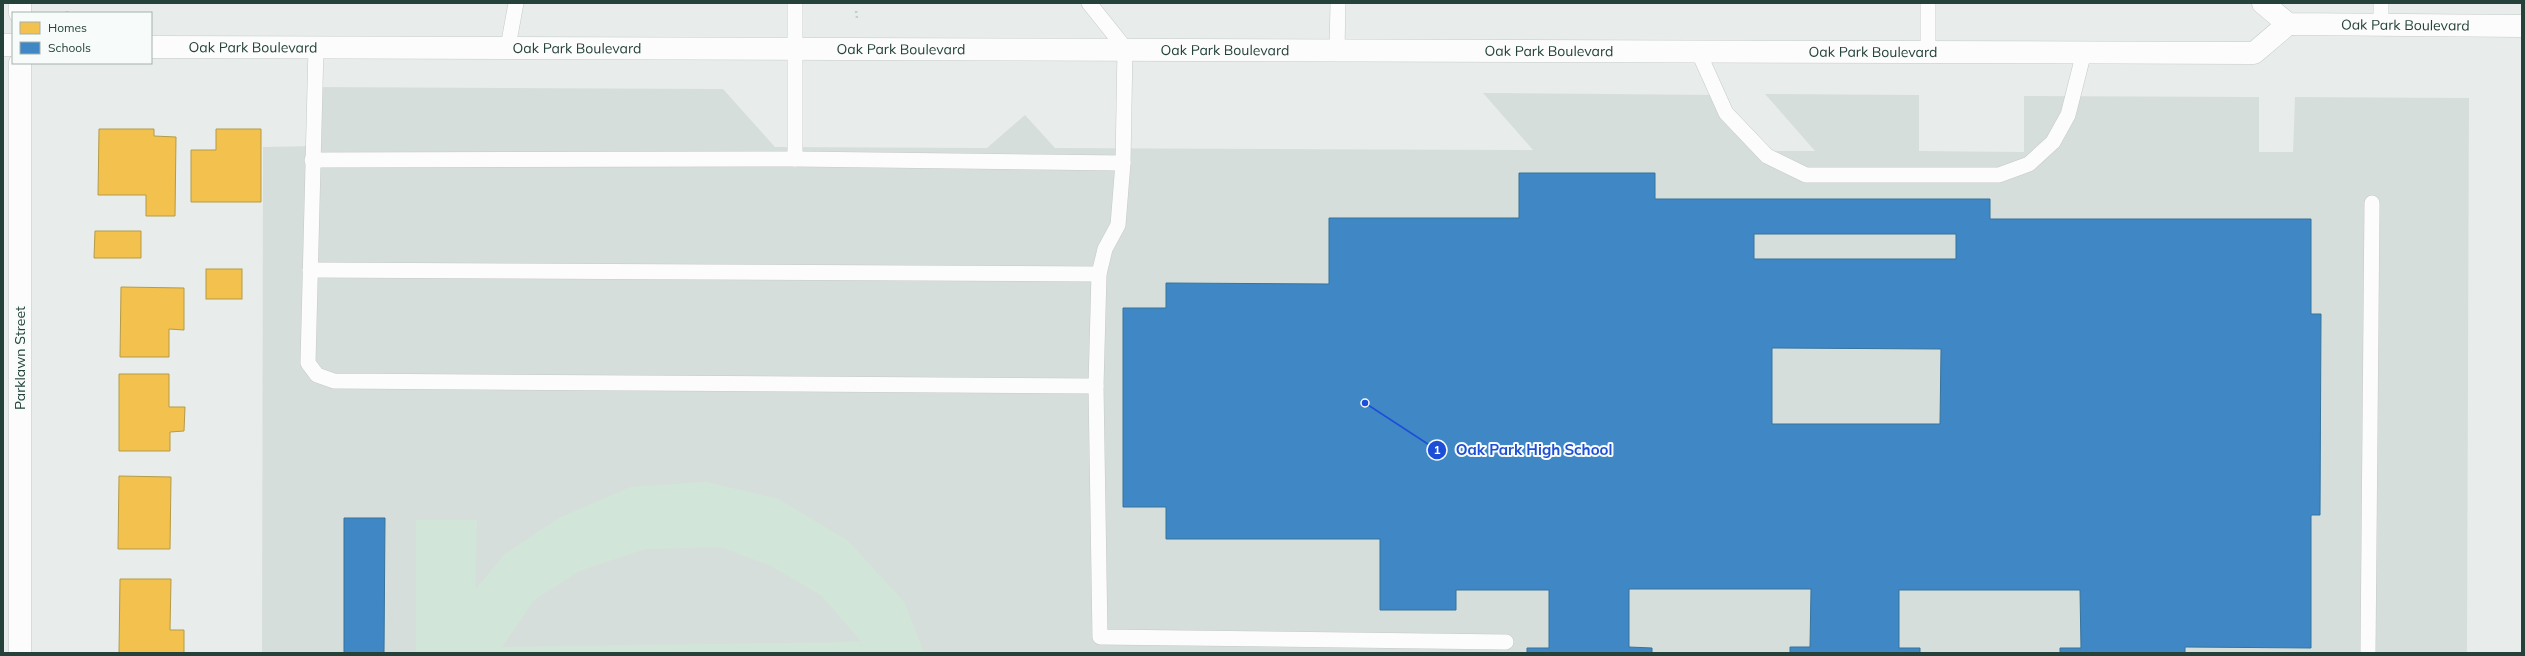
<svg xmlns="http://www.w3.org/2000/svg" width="2525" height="656" font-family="Mulish,sans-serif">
<rect width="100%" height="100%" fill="#e8edeb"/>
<!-- built -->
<path fill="#d6dedb" d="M 314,87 L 723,89 L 775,147 L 987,148 L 1025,115 L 1055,148 L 1533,150 L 1483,93 L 1718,95 L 1769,151 L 1815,151 L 1765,94 L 1919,95 L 1919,151 L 2024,152 L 2024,96 L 2259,97 L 2259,152 L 2293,152 L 2295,97 L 2469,98 L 2467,653 L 262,653 L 263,147 L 314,146 Z"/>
<!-- green -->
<path fill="#d1e6d8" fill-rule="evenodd" d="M 706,482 L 778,499 L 848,541 L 904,602 L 924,653 L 416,653 L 416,520 L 477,520 L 475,590 L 505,554 L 559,518 L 631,487 ZM 721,547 L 771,566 L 821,595 L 862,642 L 502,647 L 534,600 L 579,571 L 645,549 Z"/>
<!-- homes -->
<g fill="#f2c14e" stroke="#b49b48">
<path d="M 99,129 L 154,129 L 154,136 L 176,137 L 175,216 L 146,216 L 146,195 L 98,195 Z"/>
<path d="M 216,129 L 261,129 L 261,202 L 191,202 L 191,150 L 216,150 Z"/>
<path d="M 95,231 L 141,231 L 141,258 L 94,258 Z"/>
<rect x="206" y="269" width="36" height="30"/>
<path d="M 121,287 L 184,288 L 184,330 L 169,329 L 169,357 L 120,357 Z"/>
<path d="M 119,374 L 169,374 L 169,407 L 185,407 L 184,431 L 170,432 L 170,451 L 119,451 Z"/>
<path d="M 119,476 L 171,477 L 170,549 L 118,549 Z"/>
<path d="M 120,579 L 171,579 L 170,630 L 184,630 L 184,653 L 119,653 Z"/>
</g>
<!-- schools -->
<g fill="#3f88c5" stroke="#37739b" fill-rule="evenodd">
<path d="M 1519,173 L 1655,173 L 1655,199 L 1990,199 L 1990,219 L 2311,219 L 2311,314 L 2321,314 L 2320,515 L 2311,515 L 2311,648 L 2185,647 L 2185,653 L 2060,653 L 2060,648 L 2081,648 L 2080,590 L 1899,590 L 1899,648 L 1920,648 L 1920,653 L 1790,653 L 1790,647 L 1810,647 L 1811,589 L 1629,589 L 1629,647 L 1652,648 L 1652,653 L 1527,653 L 1527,648 L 1549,648 L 1549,590 L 1456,590 L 1456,610 L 1380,610 L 1380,539 L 1166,539 L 1166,507 L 1123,507 L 1123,308 L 1166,308 L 1166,283 L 1329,284 L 1329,218 L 1519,218 ZM 1754,234 L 1956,234 L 1956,259 L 1754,259 ZM 1772,348 L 1941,349 L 1940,424 L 1772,424 Z"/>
<path d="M 344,518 L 385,518 L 384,653 L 344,653 Z"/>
</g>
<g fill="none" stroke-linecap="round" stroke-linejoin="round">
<!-- service casing -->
<g stroke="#c5cac8" stroke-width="16">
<g id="service">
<path d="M 795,3 L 795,159"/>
<path d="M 2381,3 L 2381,25"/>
<path d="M 316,47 L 308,363 L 317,375 L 334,381 L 1096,386 L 1099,274 L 1105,249 L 1118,225 L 1123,163 L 1125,48 L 1089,3"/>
<path d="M 508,47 L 516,3"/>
<path d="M 1337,49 L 1338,3"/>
<path d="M 1698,51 L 1726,113 L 1767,156 L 1806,175 L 1999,175 L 2029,164 L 2053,142 L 2068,115 L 2084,52"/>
<path d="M 1928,52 L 1928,3"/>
<path d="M 312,160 L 795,159 L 1123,163"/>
<path d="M 310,270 L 1099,274"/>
<path d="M 1096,386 L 1100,637 L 1506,642"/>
<path d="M 2368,653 L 2372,203"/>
</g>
</g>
<!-- minor casing -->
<g stroke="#c5cac8" stroke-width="23">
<g id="minor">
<path d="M 20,3 L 20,13"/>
<path d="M 20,653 L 20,63"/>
</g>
</g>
<!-- tertiary casing -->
<g stroke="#c5cac8" stroke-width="23">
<g id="tertiary">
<path id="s1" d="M 2263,3 L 2288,24 L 2522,26"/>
<path d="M 3,45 L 13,45"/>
<path id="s2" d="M 151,47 L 2254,53 L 2288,24"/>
</g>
</g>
<!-- path -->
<g stroke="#c3ccca" stroke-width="2.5" stroke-dasharray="2 3" stroke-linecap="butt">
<path d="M 856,11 L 857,18"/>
<path d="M 67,13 L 67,8"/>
</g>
<!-- service -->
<use href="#service" stroke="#fcfcfc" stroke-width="15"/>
<!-- minor -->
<use href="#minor" stroke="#fcfcfc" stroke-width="22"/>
<!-- tertiary -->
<use href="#tertiary" stroke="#fcfcfc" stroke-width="22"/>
</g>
<g text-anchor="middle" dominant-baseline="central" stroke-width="4" stroke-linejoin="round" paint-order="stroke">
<!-- street labels -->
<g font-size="14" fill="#24423a" stroke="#f7fbf9">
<text stroke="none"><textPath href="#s1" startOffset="150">Oak Park Boulevard</textPath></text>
<text stroke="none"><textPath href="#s2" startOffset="102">Oak Park Boulevard</textPath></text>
<text stroke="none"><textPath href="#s2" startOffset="426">Oak Park Boulevard</textPath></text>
<text stroke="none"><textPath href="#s2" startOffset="750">Oak Park Boulevard</textPath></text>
<text stroke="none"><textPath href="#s2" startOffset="1074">Oak Park Boulevard</textPath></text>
<text stroke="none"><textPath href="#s2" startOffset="1398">Oak Park Boulevard</textPath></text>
<text stroke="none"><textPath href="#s2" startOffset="1722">Oak Park Boulevard</textPath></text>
<text transform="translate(20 358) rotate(-90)">Parklawn Street</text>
</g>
</g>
<!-- callouts -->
<path fill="none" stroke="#1d4ed8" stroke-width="1.5" d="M1365 403L1437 450"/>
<g fill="#1d4ed8" stroke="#f7fbf9" stroke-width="1.5">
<circle cx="1365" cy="403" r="4"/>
<circle cx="1437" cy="450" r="10"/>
</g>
<g font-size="12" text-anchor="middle" font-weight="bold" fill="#fff">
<text x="1437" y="454">1</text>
</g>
<g font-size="15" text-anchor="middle" font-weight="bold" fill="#1d4ed8" stroke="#f7fbf9" stroke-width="4" stroke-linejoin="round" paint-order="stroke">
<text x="1534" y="455">Oak Park High School</text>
</g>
<!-- border -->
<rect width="2525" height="656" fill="none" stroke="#24423a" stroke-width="8"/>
<!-- legend -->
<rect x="12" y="12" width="140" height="52" fill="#f7fbf9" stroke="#a3b1ad"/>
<rect x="20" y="22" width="20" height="12" fill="#f2c14e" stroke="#a3b1ad"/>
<text x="48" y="32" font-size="12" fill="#24423a">Homes</text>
<rect x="20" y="42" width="20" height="12" fill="#3f88c5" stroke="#a3b1ad"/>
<text x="48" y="52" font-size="12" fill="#24423a">Schools</text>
</svg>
